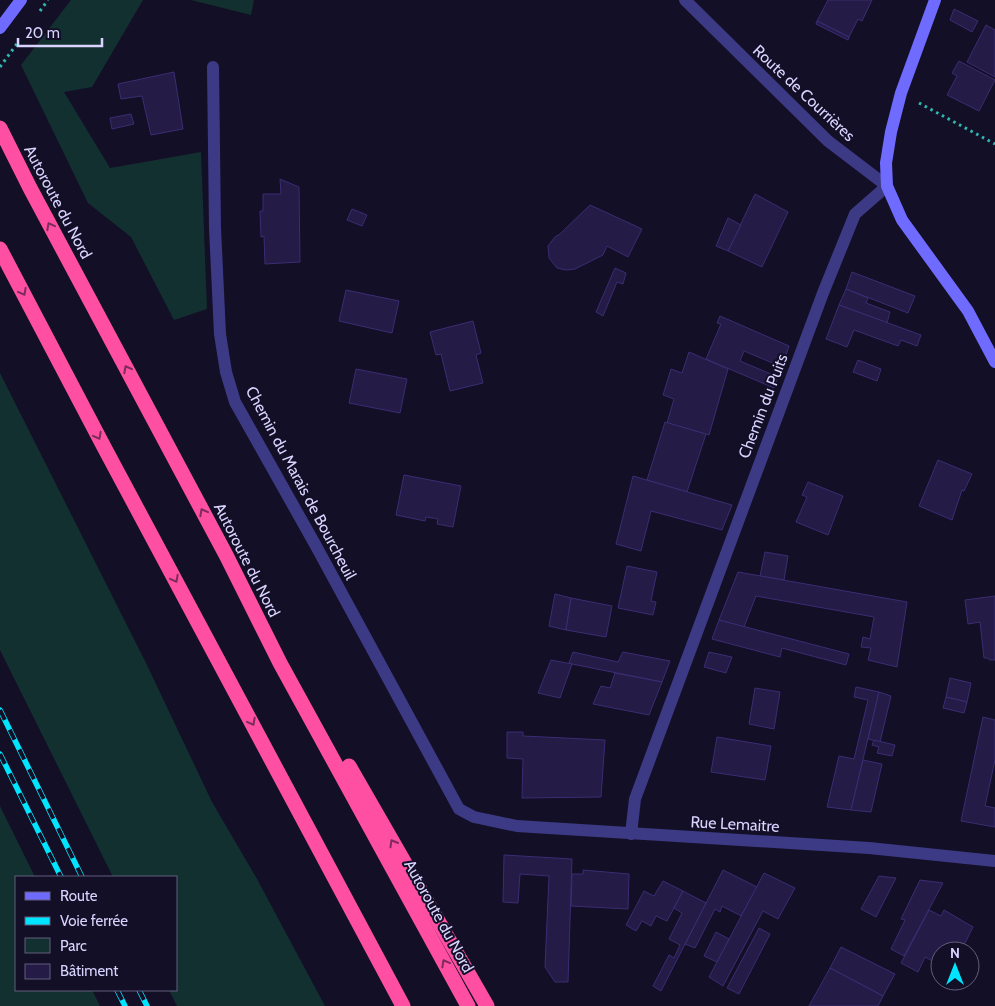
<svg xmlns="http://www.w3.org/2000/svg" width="995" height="1006" font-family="Cabin,sans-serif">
<rect width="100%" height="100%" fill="#130f26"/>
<!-- green -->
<g fill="#12302f">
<path d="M 71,0 L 143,0 L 92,87 L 64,92 L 110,168 L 201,152 L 207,309 L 174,320 L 131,237 L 88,203 L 21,65 Z"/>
<path d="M 191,0 L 254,0 L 251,15 Z"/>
<path d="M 0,373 L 146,663 L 212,802 L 257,879 L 325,1006 L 177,1006 L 169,990 L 176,990 L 176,877 L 113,877 L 0,650 Z"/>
<path d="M 0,806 L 35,877 L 16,877 L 16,990 L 92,990 L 100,1006 L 0,1006 Z"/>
</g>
<!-- building -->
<g fill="#241b47" stroke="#3b2d73">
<path d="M 828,0 L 872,0 L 862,21 L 858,19 L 849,37 L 817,21 Z"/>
<path d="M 954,9 L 978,21 L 972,32 L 950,20 Z"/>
<path d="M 817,21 L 849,37 L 848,40 L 816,24 Z"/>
<path d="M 986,25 L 995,30 L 995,77 L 967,62 Z"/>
<path d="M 959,61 L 995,80 L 979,111 L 947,95 L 957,76 L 952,73 Z"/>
<path d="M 174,72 L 183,129 L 151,135 L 142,96 L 121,99 L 118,84 Z"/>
<path d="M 131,114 L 134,124 L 112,129 L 110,118 Z"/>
<path d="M 280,179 L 299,187 L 300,262 L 265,264 L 264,236 L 261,237 L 260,211 L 263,211 L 263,194 L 281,194 Z"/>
<path d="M 755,194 L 788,212 L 762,267 L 728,251 Z"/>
<path d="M 590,205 L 642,229 L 628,257 L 607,246 L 603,255 L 575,269 L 566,270 L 557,268 L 549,258 L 548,246 L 555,237 L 560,234 Z"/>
<path d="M 352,209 L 367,215 L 362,226 L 347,220 Z"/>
<path d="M 728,218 L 741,225 L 728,251 L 716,246 Z"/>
<path d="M 615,268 L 626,273 L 623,284 L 617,282 L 603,316 L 596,312 Z"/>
<path d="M 852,272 L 915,296 L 908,313 L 846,289 Z"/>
<path d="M 846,289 L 868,298 L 866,303 L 890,312 L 887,323 L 839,305 Z"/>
<path d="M 346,290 L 399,301 L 392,333 L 339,321 Z"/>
<path d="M 839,305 L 921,335 L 917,346 L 901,340 L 898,346 L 854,330 L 847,347 L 826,339 Z"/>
<path d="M 720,316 L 789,346 L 782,367 L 744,351 L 740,361 L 778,377 L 774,388 L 706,359 L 721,324 L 717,323 Z"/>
<path d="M 473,321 L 481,353 L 476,355 L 483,383 L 450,391 L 441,354 L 436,355 L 430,332 Z"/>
<path d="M 689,352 L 728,369 L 709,435 L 667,423 L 674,399 L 663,395 L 671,369 L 682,373 Z"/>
<path d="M 858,360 L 881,369 L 877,381 L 853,372 Z"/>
<path d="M 356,369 L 407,379 L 400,413 L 349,403 Z"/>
<path d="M 665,422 L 706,434 L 687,492 L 647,480 Z"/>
<path d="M 938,460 L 972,474 L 964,491 L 962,490 L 952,520 L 919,506 Z"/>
<path d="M 404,475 L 461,486 L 453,527 L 437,524 L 438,519 L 426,517 L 425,521 L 396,515 Z"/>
<path d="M 633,476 L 732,505 L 722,530 L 651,511 L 641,551 L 616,544 Z"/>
<path d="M 808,482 L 843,496 L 828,535 L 796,522 L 807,497 L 802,495 Z"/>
<path d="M 765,552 L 788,556 L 784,580 L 760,576 Z"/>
<path d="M 627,566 L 657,572 L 651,601 L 656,602 L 653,615 L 618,608 Z"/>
<path d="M 738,572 L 907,602 L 897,667 L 868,660 L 871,648 L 861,647 L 863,637 L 870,639 L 874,617 L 756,596 L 744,627 L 719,620 Z"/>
<path d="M 555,594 L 571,598 L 566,630 L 549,626 Z"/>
<path d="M 995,596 L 995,660 L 990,660 L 987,658 L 984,658 L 980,622 L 968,624 L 965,600 Z"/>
<path d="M 571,598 L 612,606 L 606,637 L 566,630 Z"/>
<path d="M 719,620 L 849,654 L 846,665 L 782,648 L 780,657 L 712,639 Z"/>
<path d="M 573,652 L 618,662 L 623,652 L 670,661 L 662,682 L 572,664 L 569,663 Z"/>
<path d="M 709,652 L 732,657 L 726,673 L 704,667 Z"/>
<path d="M 551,660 L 572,664 L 560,698 L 538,693 Z"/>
<path d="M 615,673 L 662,682 L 649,715 L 593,704 L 601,686 L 610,688 Z"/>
<path d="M 950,678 L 971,683 L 967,702 L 946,697 Z"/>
<path d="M 856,687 L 879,692 L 851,810 L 827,807 L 839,756 L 854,759 L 868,700 L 854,697 Z"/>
<path d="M 755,688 L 780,692 L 774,729 L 749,724 Z"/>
<path d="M 879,692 L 891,696 L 880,742 L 868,739 Z"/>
<path d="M 946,697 L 967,702 L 964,713 L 943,708 Z"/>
<path d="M 983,717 L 995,720 L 995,760 L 985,806 L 995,808 L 995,827 L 961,821 Z"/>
<path d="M 507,732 L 523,732 L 523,736 L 605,740 L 601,797 L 522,798 L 523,759 L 507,758 Z"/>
<path d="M 717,737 L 771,746 L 765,780 L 711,772 Z"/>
<path d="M 874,740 L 895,745 L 892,756 L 877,753 L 879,747 L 872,745 Z"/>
<path d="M 863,760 L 882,764 L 871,812 L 851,810 Z"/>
<path d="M 504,855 L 572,859 L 568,982 L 555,982 L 545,967 L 549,876 L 520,874 L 518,903 L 503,902 Z"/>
<path d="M 583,870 L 629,874 L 628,909 L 571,906 L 572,874 L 583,874 Z"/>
<path d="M 723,870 L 757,887 L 741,916 L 722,906 L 720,912 L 715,909 L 695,948 L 685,944 Z"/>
<path d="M 764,873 L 795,888 L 778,919 L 763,911 L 723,986 L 709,977 Z"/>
<path d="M 879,876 L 896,878 L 876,917 L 861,909 Z"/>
<path d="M 920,880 L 943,883 L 904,956 L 891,949 L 905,920 L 901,919 Z"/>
<path d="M 663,881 L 683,891 L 667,921 L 656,916 L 651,926 L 642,921 L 636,931 L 626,925 L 644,891 L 654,896 Z"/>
<path d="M 683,891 L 706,903 L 661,991 L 653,986 L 669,955 L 674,958 L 680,945 L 669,939 L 682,913 L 674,908 Z"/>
<path d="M 929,910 L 941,916 L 944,910 L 973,927 L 961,951 L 940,951 L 940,965 L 925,957 L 918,972 L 901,963 Z"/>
<path d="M 759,928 L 770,934 L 739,994 L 727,988 Z"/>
<path d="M 716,932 L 729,939 L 717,962 L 704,956 Z"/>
<path d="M 841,947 L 895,974 L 883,996 L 830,968 Z"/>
<path d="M 830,968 L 883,996 L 878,1006 L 809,1006 Z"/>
</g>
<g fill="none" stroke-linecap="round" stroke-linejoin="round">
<!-- path -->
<g stroke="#2fb8b0" stroke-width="3" stroke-dasharray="2.5 4" stroke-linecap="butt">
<path d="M 40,11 L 48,0"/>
<path d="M 0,67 L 19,41"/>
<path d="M 919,103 L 995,144"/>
</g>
<!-- street -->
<g stroke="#3d3a85" stroke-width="12">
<path d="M 213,67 L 215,228 L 220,334 L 226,372 L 235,402 L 316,546 L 459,809 L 474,817 L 517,826 L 869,848 L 995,861"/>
<path d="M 631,834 L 635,799 L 823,293 L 855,214 L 887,186 L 828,141 L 685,0"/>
</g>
<!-- secondary -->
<g stroke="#6f6bff" stroke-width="12">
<path d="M 935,0 L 901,93 L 891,132 L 886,163 L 887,186 L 902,220 L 968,311 L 995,362"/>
<path d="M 0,28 L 21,0"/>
</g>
<!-- highway -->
<g stroke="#ff4fa3" stroke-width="15">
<path d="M 0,128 L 30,188 L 226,555 L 280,663 L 468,1006"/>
<path d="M 0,249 L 104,447 L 403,1006"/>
<path d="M 349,766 L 487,1006"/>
</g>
<!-- rail casing -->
<g stroke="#00e5ff" stroke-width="5.5">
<g id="rail">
<path d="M 0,710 L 82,877"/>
<path d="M 0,754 L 61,877"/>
<path d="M 117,990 L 125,1006"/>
<path d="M 139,990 L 147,1006"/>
</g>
</g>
<!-- rail -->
<use href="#rail" stroke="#130f26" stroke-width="4" stroke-dasharray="11" stroke-linecap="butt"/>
</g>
<!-- one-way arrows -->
<defs><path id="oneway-chevron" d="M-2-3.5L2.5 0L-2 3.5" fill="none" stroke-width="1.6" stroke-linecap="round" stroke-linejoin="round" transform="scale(1.25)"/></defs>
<g stroke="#7d2c5e">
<use href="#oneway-chevron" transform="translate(50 226) rotate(-118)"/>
<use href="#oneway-chevron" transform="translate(23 292) rotate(62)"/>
<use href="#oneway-chevron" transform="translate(127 369) rotate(-118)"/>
<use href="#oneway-chevron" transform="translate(98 436) rotate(62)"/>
<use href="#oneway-chevron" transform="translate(203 512) rotate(-118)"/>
<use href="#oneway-chevron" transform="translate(175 579) rotate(62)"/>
<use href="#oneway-chevron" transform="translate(252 722) rotate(62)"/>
<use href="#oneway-chevron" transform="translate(393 843) rotate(-120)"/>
<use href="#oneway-chevron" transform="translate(445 963) rotate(-119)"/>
</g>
<g text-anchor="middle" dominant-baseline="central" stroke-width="4" stroke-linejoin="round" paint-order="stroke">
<!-- street labels -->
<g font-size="16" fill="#d9d4ff" stroke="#130f26">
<text transform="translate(804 93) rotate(43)">Route de Courrières</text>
<text transform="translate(58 202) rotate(62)">Autoroute du Nord</text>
<text transform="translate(763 406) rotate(-69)">Chemin du Puits</text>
<text transform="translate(301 483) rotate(62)">Chemin du Marais de Bourcheuil</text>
<text transform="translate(247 560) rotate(63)">Autoroute du Nord</text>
<text transform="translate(735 824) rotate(3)">Rue Lemaitre</text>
<text transform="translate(439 916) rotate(61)">Autoroute du Nord</text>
</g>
</g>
<!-- legend -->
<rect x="15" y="876" width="162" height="115" fill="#130f26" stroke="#625e7d"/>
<rect x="25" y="892" width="25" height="8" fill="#6f6bff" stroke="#625e7d"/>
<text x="60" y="901" font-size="15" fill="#d9d4ff">Route</text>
<rect x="25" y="917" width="25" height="8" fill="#00e5ff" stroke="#625e7d"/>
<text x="60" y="926" font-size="15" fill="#d9d4ff">Voie ferrée</text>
<rect x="25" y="938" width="25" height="15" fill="#12302f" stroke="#625e7d"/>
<text x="60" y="951" font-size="15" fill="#d9d4ff">Parc</text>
<rect x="25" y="964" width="25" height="15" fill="#241b47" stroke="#625e7d"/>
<text x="60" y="976" font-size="15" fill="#d9d4ff">Bâtiment</text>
<!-- north arrow -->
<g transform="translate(955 966)"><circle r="24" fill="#130f26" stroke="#625e7d"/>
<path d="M0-4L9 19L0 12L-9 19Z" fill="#00e5ff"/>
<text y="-8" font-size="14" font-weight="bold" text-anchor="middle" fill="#d9d4ff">N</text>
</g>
<!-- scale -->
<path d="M18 38v8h84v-8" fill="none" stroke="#d9d4ff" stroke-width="2.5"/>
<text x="25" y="38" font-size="15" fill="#d9d4ff" stroke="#130f26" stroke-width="4" paint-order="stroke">20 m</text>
</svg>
